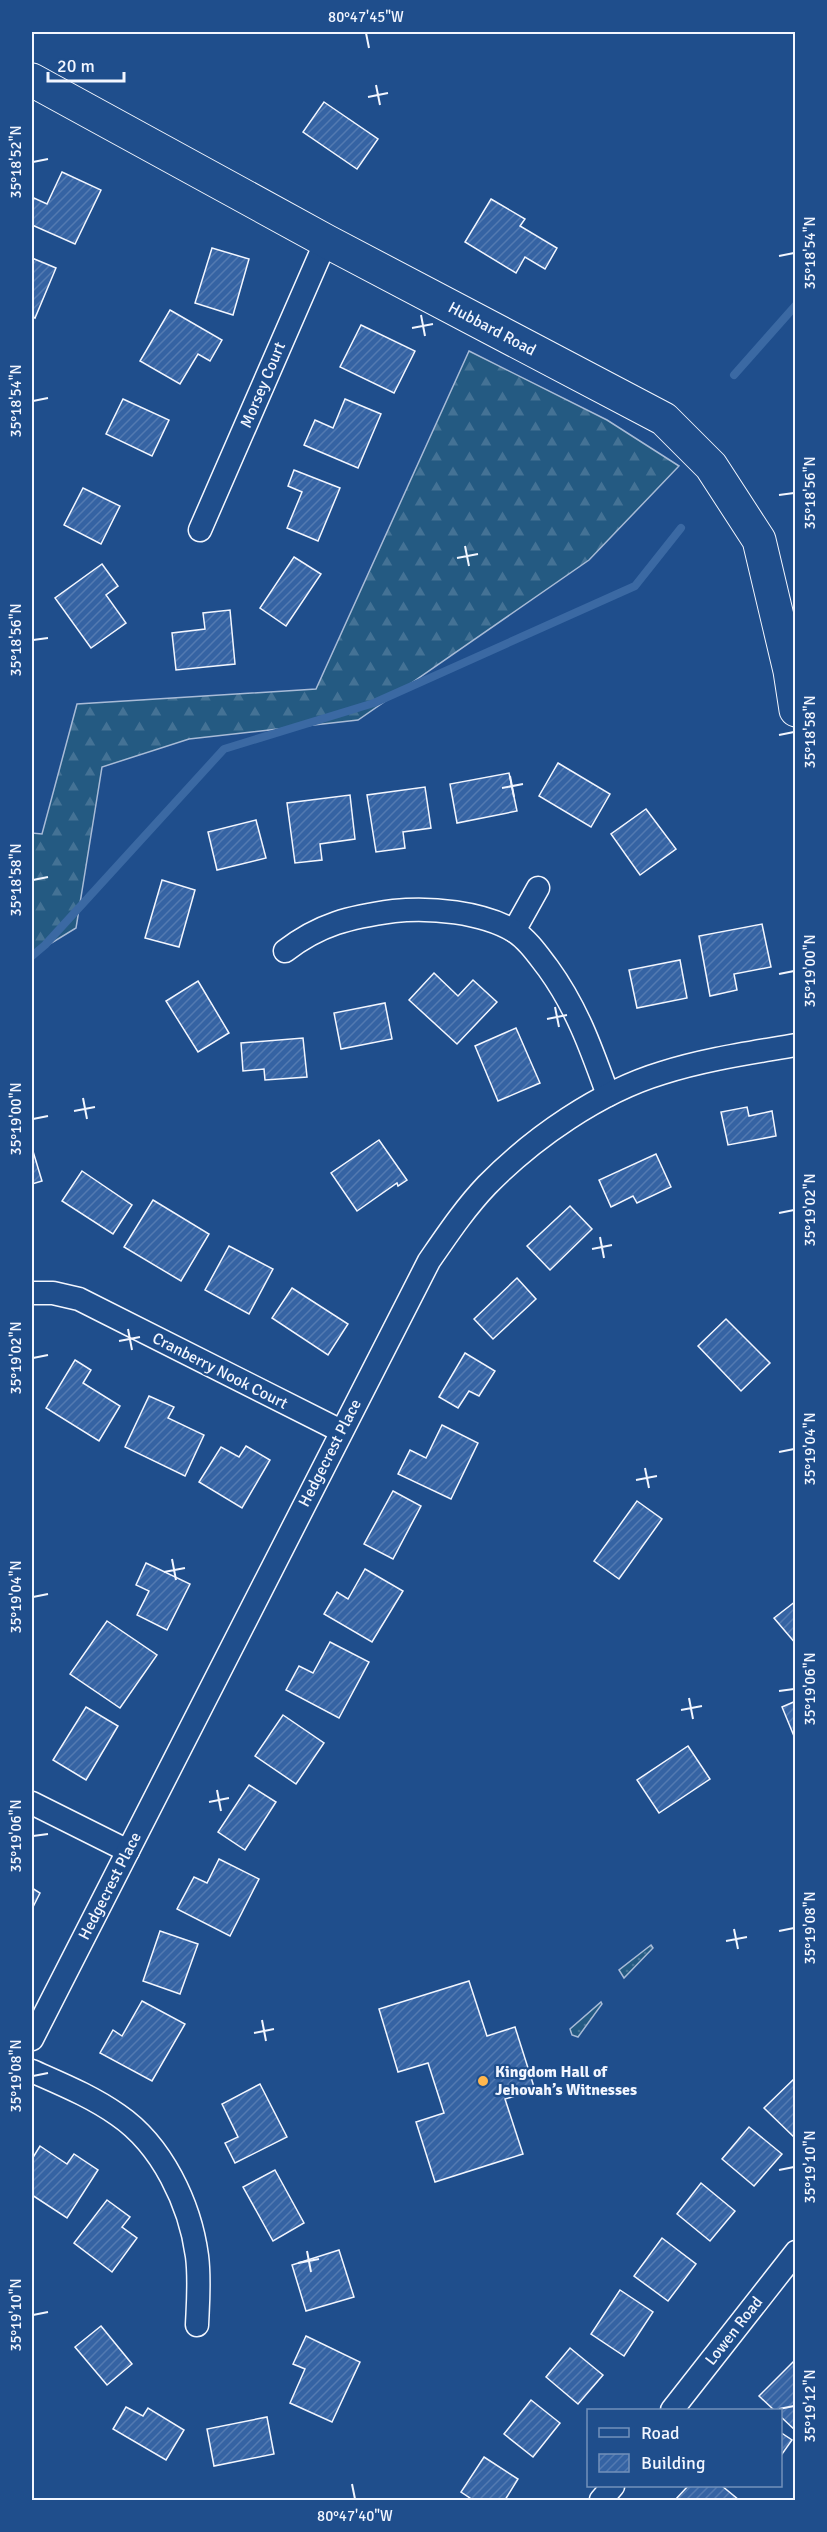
<svg xmlns="http://www.w3.org/2000/svg" width="827" height="2532" font-family="Signika,sans-serif">
<defs>
<pattern id="grass-dots" width="8" height="8" patternUnits="userSpaceOnUse" patternTransform="scale(1.5)"><rect width="8" height="8" fill="#245a82"/><path d="M2 2h.1M6 6h.1" fill="none" stroke="#447295" stroke-width="1.8" stroke-linecap="round"/></pattern>
<pattern id="forest-firs" width="22" height="20" patternUnits="userSpaceOnUse" patternTransform="scale(1.5)"><rect width="22" height="20" fill="#245a82"/><path d="M5 1l3.5 6h-7zM16 11l3.5 6h-7z" fill="#447295"/></pattern>
<pattern id="building-hatch" width="6" height="6" patternUnits="userSpaceOnUse" patternTransform="scale(1.5)"><rect width="6" height="6" fill="#3563a3"/><path d="M-1 1l2-2M0 6l6-6M5 7l2-2" fill="none" stroke="#537ab1"/></pattern>
</defs>
<rect width="100%" height="100%" fill="#1f4e8c"/>
<!-- grass -->
<g fill="url(#grass-dots)" stroke="#a8bbd7" stroke-width="1.5">
<path d="M 651,1945 L 653,1948 L 624,1978 L 619,1970 Z"/>
<path d="M 601,2002 L 602,2004 L 578,2037 L 572,2035 L 570,2029 Z"/>
</g>
<!-- forest -->
<path fill="url(#forest-firs)" stroke="#a8bbd7" stroke-width="1.5" d="M 469,351 L 607,420 L 679,466 L 589,560 L 358,720 L 189,739 L 102,767 L 76,928 L 32,955 L 32,833 L 42,834 L 77,704 L 316,689 Z"/>
<g fill="none" stroke-linecap="round" stroke-linejoin="round">
<!-- stream -->
<g stroke="#3b69a3" stroke-width="8">
<path d="M 734,375 L 796,305"/>
<path d="M 32,956 L 45,945 L 224,749 L 374,703 L 635,586 L 681,528"/>
</g>
</g>
<!-- building -->
<g fill="url(#building-hatch)" stroke="#f2f6ff" stroke-width="1.5">
<path d="M 324,102 L 378,139 L 357,169 L 303,132 Z"/>
<path d="M 62,172 L 101,190 L 75,244 L 32,225 L 32,203 L 34,198 L 47,204 Z"/>
<path d="M 491,199 L 525,219 L 520,226 L 557,248 L 545,269 L 525,257 L 516,273 L 465,242 Z"/>
<path d="M 212,248 L 249,259 L 233,315 L 195,303 Z"/>
<path d="M 32,258 L 56,268 L 35,318 L 32,316 Z"/>
<path d="M 170,310 L 222,340 L 210,361 L 198,354 L 180,384 L 140,361 Z"/>
<path d="M 361,325 L 415,351 L 394,393 L 340,367 Z"/>
<path d="M 123,399 L 169,420 L 152,456 L 106,434 Z"/>
<path d="M 345,399 L 381,414 L 358,468 L 304,445 L 315,420 L 333,428 Z"/>
<path d="M 294,470 L 340,488 L 318,541 L 287,528 L 302,492 L 288,486 Z"/>
<path d="M 83,488 L 120,506 L 101,544 L 64,525 Z"/>
<path d="M 294,557 L 321,574 L 286,626 L 260,608 Z"/>
<path d="M 102,564 L 118,586 L 106,595 L 126,623 L 91,648 L 55,598 Z"/>
<path d="M 230,610 L 235,664 L 176,670 L 172,633 L 205,629 L 203,613 Z"/>
<path d="M 558,763 L 610,794 L 591,827 L 539,796 Z"/>
<path d="M 509,773 L 517,811 L 457,823 L 450,784 Z"/>
<path d="M 425,787 L 431,828 L 403,832 L 405,848 L 376,852 L 367,795 Z"/>
<path d="M 350,795 L 355,839 L 320,844 L 322,860 L 295,863 L 287,803 Z"/>
<path d="M 646,809 L 676,849 L 640,875 L 611,834 Z"/>
<path d="M 256,820 L 266,858 L 217,870 L 208,832 Z"/>
<path d="M 162,880 L 195,890 L 179,947 L 145,938 Z"/>
<path d="M 762,924 L 771,967 L 734,974 L 737,990 L 710,996 L 699,936 Z"/>
<path d="M 680,960 L 687,998 L 637,1008 L 629,970 Z"/>
<path d="M 434,973 L 458,996 L 473,980 L 497,1002 L 457,1044 L 409,1000 Z"/>
<path d="M 198,981 L 229,1033 L 198,1052 L 166,1001 Z"/>
<path d="M 385,1003 L 392,1039 L 341,1049 L 334,1013 Z"/>
<path d="M 516,1028 L 540,1083 L 498,1101 L 475,1046 Z"/>
<path d="M 303,1038 L 307,1077 L 265,1080 L 264,1069 L 243,1071 L 241,1043 Z"/>
<path d="M 747,1107 L 749,1116 L 772,1111 L 776,1136 L 728,1145 L 721,1112 Z"/>
<path d="M 379,1140 L 407,1180 L 398,1186 L 397,1183 L 357,1211 L 331,1173 Z"/>
<path d="M 32,1148 L 42,1181 L 32,1184 Z"/>
<path d="M 656,1154 L 671,1187 L 637,1203 L 633,1196 L 611,1207 L 599,1180 Z"/>
<path d="M 82,1171 L 132,1205 L 113,1234 L 62,1201 Z"/>
<path d="M 153,1200 L 209,1234 L 181,1281 L 124,1247 Z"/>
<path d="M 570,1206 L 592,1229 L 550,1270 L 527,1246 Z"/>
<path d="M 229,1246 L 273,1269 L 249,1314 L 205,1290 Z"/>
<path d="M 517,1278 L 536,1299 L 493,1339 L 474,1319 Z"/>
<path d="M 292,1288 L 348,1324 L 328,1355 L 272,1318 Z"/>
<path d="M 726,1319 L 770,1363 L 741,1391 L 698,1346 Z"/>
<path d="M 465,1353 L 495,1371 L 479,1396 L 469,1391 L 458,1408 L 439,1397 Z"/>
<path d="M 75,1360 L 91,1370 L 83,1383 L 120,1406 L 99,1441 L 46,1408 Z"/>
<path d="M 149,1396 L 174,1407 L 168,1418 L 204,1435 L 185,1476 L 125,1447 Z"/>
<path d="M 442,1425 L 478,1443 L 451,1499 L 398,1474 L 410,1450 L 426,1458 Z"/>
<path d="M 246,1446 L 270,1460 L 242,1508 L 199,1482 L 221,1447 L 239,1457 Z"/>
<path d="M 393,1491 L 421,1506 L 393,1559 L 364,1544 Z"/>
<path d="M 637,1501 L 662,1519 L 619,1579 L 594,1561 Z"/>
<path d="M 146,1563 L 190,1584 L 167,1630 L 137,1615 L 149,1591 L 136,1585 Z"/>
<path d="M 365,1569 L 403,1591 L 372,1642 L 324,1614 L 337,1592 L 348,1599 Z"/>
<path d="M 796,1601 L 796,1644 L 774,1618 Z"/>
<path d="M 107,1621 L 157,1655 L 120,1708 L 70,1674 Z"/>
<path d="M 330,1642 L 369,1662 L 339,1718 L 286,1690 L 299,1666 L 313,1673 Z"/>
<path d="M 796,1701 L 796,1741 L 782,1707 Z"/>
<path d="M 86,1707 L 118,1726 L 86,1780 L 53,1760 Z"/>
<path d="M 283,1715 L 324,1743 L 296,1784 L 255,1756 Z"/>
<path d="M 688,1746 L 710,1779 L 659,1813 L 637,1780 Z"/>
<path d="M 249,1785 L 276,1802 L 245,1850 L 218,1832 Z"/>
<path d="M 219,1859 L 259,1879 L 230,1936 L 177,1909 L 194,1877 L 207,1883 Z"/>
<path d="M 32,1888 L 40,1893 L 32,1909 Z"/>
<path d="M 160,1931 L 198,1944 L 180,1994 L 143,1981 Z"/>
<path d="M 469,1981 L 487,2036 L 515,2027 L 535,2090 L 505,2099 L 523,2154 L 435,2182 L 416,2122 L 444,2113 L 428,2063 L 398,2072 L 379,2009 Z"/>
<path d="M 142,2001 L 185,2024 L 152,2081 L 100,2053 L 113,2030 L 122,2036 Z"/>
<path d="M 796,2077 L 796,2139 L 764,2108 Z"/>
<path d="M 260,2084 L 287,2137 L 235,2163 L 225,2143 L 238,2137 L 222,2104 Z"/>
<path d="M 749,2127 L 782,2154 L 754,2186 L 722,2159 Z"/>
<path d="M 40,2146 L 67,2164 L 74,2154 L 98,2170 L 67,2218 L 32,2195 L 32,2159 Z"/>
<path d="M 275,2170 L 304,2223 L 273,2241 L 243,2187 Z"/>
<path d="M 701,2183 L 735,2211 L 710,2241 L 677,2214 Z"/>
<path d="M 107,2200 L 130,2217 L 122,2227 L 137,2238 L 112,2272 L 74,2243 Z"/>
<path d="M 662,2238 L 696,2264 L 668,2301 L 634,2276 Z"/>
<path d="M 339,2250 L 354,2297 L 306,2311 L 292,2265 Z"/>
<path d="M 620,2290 L 653,2312 L 624,2356 L 591,2334 Z"/>
<path d="M 101,2326 L 132,2364 L 107,2385 L 75,2347 Z"/>
<path d="M 306,2336 L 360,2362 L 332,2422 L 290,2403 L 305,2369 L 293,2364 Z"/>
<path d="M 570,2348 L 603,2375 L 578,2404 L 546,2377 Z"/>
<path d="M 796,2359 L 796,2431 L 780,2416 L 780,2410 L 774,2410 L 759,2396 Z"/>
<path d="M 531,2400 L 560,2423 L 533,2457 L 504,2434 Z"/>
<path d="M 126,2407 L 143,2416 L 148,2408 L 184,2430 L 166,2460 L 113,2429 Z"/>
<path d="M 267,2417 L 274,2454 L 214,2466 L 207,2429 Z"/>
<path d="M 780,2432 L 792,2440 L 780,2457 Z"/>
<path d="M 484,2457 L 518,2479 L 505,2500 L 473,2500 L 461,2492 Z"/>
<path d="M 688,2486 L 722,2486 L 739,2500 L 675,2500 Z"/>
</g>
<g fill="none" stroke-linecap="round" stroke-linejoin="round">
<!-- street casing -->
<g stroke="#f2f6ff" stroke-width="25">
<g id="street">
<path d="M 200,530 L 326,241"/>
<path d="M 514,931 L 538,888"/>
<path d="M 285,951 C 320,924 350,917 394,911 C 430,907 482,912 514,931 C 528,940 538,955 548,968 C 577,1008 591,1048 608,1095"/>
<path d="M 32,1293 L 53,1293 L 79,1299 L 341,1431"/>
<path d="M 32,1803 L 128,1851"/>
<path d="M 32,2039 L 429,1261 C 447,1235 465,1208 487,1185 C 533,1138 599,1092 662,1073 C 706,1059 750,1053 796,1045"/>
<path d="M 32,2071 C 61,2084 91,2096 118,2115 C 162,2145 190,2204 197,2256 C 200,2279 198,2302 197,2325"/>
<path d="M 672,2410 L 796,2252"/>
<path d="M 601,2500 L 613,2486"/>
</g>
</g>
<!-- secondary casing -->
<g stroke="#f2f6ff" stroke-width="35">
<path id="secondary" d="M 32,80 L 326,241 L 664,419 L 711,466 L 759,540 L 790,671 L 796,710"/>
</g>
<!-- street -->
<use href="#street" stroke="#1f4e8c" stroke-width="22"/>
<!-- secondary -->
<use href="#secondary" stroke="#1f4e8c" stroke-width="33"/>
</g>
<!-- ticks -->
<path fill="none" stroke="#f2f6ff" stroke-width="2" d="M 366,33 L 369,48M 376,85 L 380,105M 368,97 L 388,93M 33,162 L 48,159M 779,256 L 794,253M 421,315 L 425,336M 412,328 L 433,324M 33,401 L 48,398M 779,495 L 794,493M 465,546 L 469,566M 457,558 L 478,554M 33,640 L 48,638M 779,735 L 794,732M 510,776 L 514,797M 502,788 L 523,784M 33,880 L 48,877M 779,974 L 794,971M 555,1007 L 559,1027M 547,1019 L 567,1015M 83,1098 L 87,1119M 74,1111 L 95,1107M 33,1119 L 48,1116M 779,1213 L 794,1210M 600,1237 L 604,1258M 592,1249 L 612,1245M 128,1329 L 132,1350M 119,1341 L 140,1337M 33,1358 L 48,1355M 779,1452 L 794,1449M 645,1468 L 649,1488M 636,1480 L 657,1476M 172,1559 L 176,1580M 164,1572 L 185,1568M 33,1597 L 48,1594M 779,1691 L 794,1689M 689,1698 L 693,1719M 681,1710 L 702,1706M 217,1790 L 221,1811M 209,1802 L 229,1798M 33,1836 L 48,1834M 734,1929 L 738,1949M 779,1931 L 794,1928M 726,1941 L 747,1937M 262,2020 L 266,2041M 254,2033 L 274,2029M 33,2076 L 48,2073M 779,2170 L 794,2167M 307,2251 L 311,2272M 298,2263 L 319,2259M 33,2315 L 48,2312M 779,2409 L 794,2406M 352,2484 L 355,2499"/>
<!-- markers -->
<circle fill="#ffb74d" stroke="#1f4e8c" stroke-width="2" cx="483" cy="2081" r="6"/>
<g text-anchor="middle" dominant-baseline="central" stroke-width="4.5" stroke-linejoin="round" paint-order="stroke">
<!-- street labels -->
<g font-size="16" fill="#f2f6ff" stroke="#1f4e8c">
<text transform="translate(492 329) rotate(28)">Hubbard Road</text>
<text transform="translate(263 385) rotate(-67)">Morsey Court</text>
<text transform="translate(220 1371) rotate(27)">Cranberry Nook Court</text>
<text transform="translate(330 1453) rotate(-63)">Hedgecrest Place</text>
<text transform="translate(110 1886) rotate(-63)">Hedgecrest Place</text>
<text transform="translate(734 2331) rotate(-52)">Lowen Road</text>
</g>
<!-- poi labels -->
<g font-size="16" font-weight="bold" fill="#f2f6ff" stroke="#1f4e8c" text-anchor="start">
<text x="495" y="2072">Kingdom Hall of<tspan x="495" dy="18">Jehovah’s Witnesses</tspan></text>
</g>
</g>
<!-- border -->
<rect width="827" height="2532" fill="none" stroke="#1f4e8c" stroke-width="66"/>
<!-- legend -->
<rect x="587" y="2409" width="195" height="78" fill="#1f4e8c" stroke="#7391ba" stroke-width="1.5"/>
<rect x="599" y="2428" width="30" height="9" fill="#1f4e8c" stroke="#7391ba" stroke-width="1.5"/>
<text x="641" y="2439" font-size="18" fill="#f2f6ff">Road</text>
<rect x="599" y="2454" width="30" height="18" fill="url(#building-hatch)" stroke="#7391ba" stroke-width="1.5"/>
<text x="641" y="2469" font-size="18" fill="#f2f6ff">Building</text>
<!-- scale -->
<path d="M48 72v9h76v-9" fill="none" stroke="#f2f6ff" stroke-width="3"/>
<text x="57" y="72" font-size="18" fill="#f2f6ff" stroke="#1f4e8c" stroke-width="4.5" paint-order="stroke">20 m</text>
<rect x="33" y="33" width="761" height="2466" fill="none" stroke="#f2f6ff" stroke-width="2"/>
<g font-size="15" text-anchor="middle" fill="#f2f6ff">
<text x="366" y="22">80°47'45"W</text>
<text transform="translate(16 162) rotate(-90)" y="5">35°18'52"N</text>
<text transform="translate(810 253) rotate(-90)" y="5">35°18'54"N</text>
<text transform="translate(16 401) rotate(-90)" y="5">35°18'54"N</text>
<text transform="translate(810 493) rotate(-90)" y="5">35°18'56"N</text>
<text transform="translate(16 640) rotate(-90)" y="5">35°18'56"N</text>
<text transform="translate(810 732) rotate(-90)" y="5">35°18'58"N</text>
<text transform="translate(16 880) rotate(-90)" y="5">35°18'58"N</text>
<text transform="translate(810 971) rotate(-90)" y="5">35°19'00"N</text>
<text transform="translate(16 1119) rotate(-90)" y="5">35°19'00"N</text>
<text transform="translate(810 1210) rotate(-90)" y="5">35°19'02"N</text>
<text transform="translate(16 1358) rotate(-90)" y="5">35°19'02"N</text>
<text transform="translate(810 1449) rotate(-90)" y="5">35°19'04"N</text>
<text transform="translate(16 1597) rotate(-90)" y="5">35°19'04"N</text>
<text transform="translate(810 1689) rotate(-90)" y="5">35°19'06"N</text>
<text transform="translate(16 1836) rotate(-90)" y="5">35°19'06"N</text>
<text transform="translate(810 1928) rotate(-90)" y="5">35°19'08"N</text>
<text transform="translate(16 2076) rotate(-90)" y="5">35°19'08"N</text>
<text transform="translate(810 2167) rotate(-90)" y="5">35°19'10"N</text>
<text transform="translate(16 2315) rotate(-90)" y="5">35°19'10"N</text>
<text transform="translate(810 2406) rotate(-90)" y="5">35°19'12"N</text>
<text x="355" y="2521">80°47'40"W</text>
</g>
</svg>
